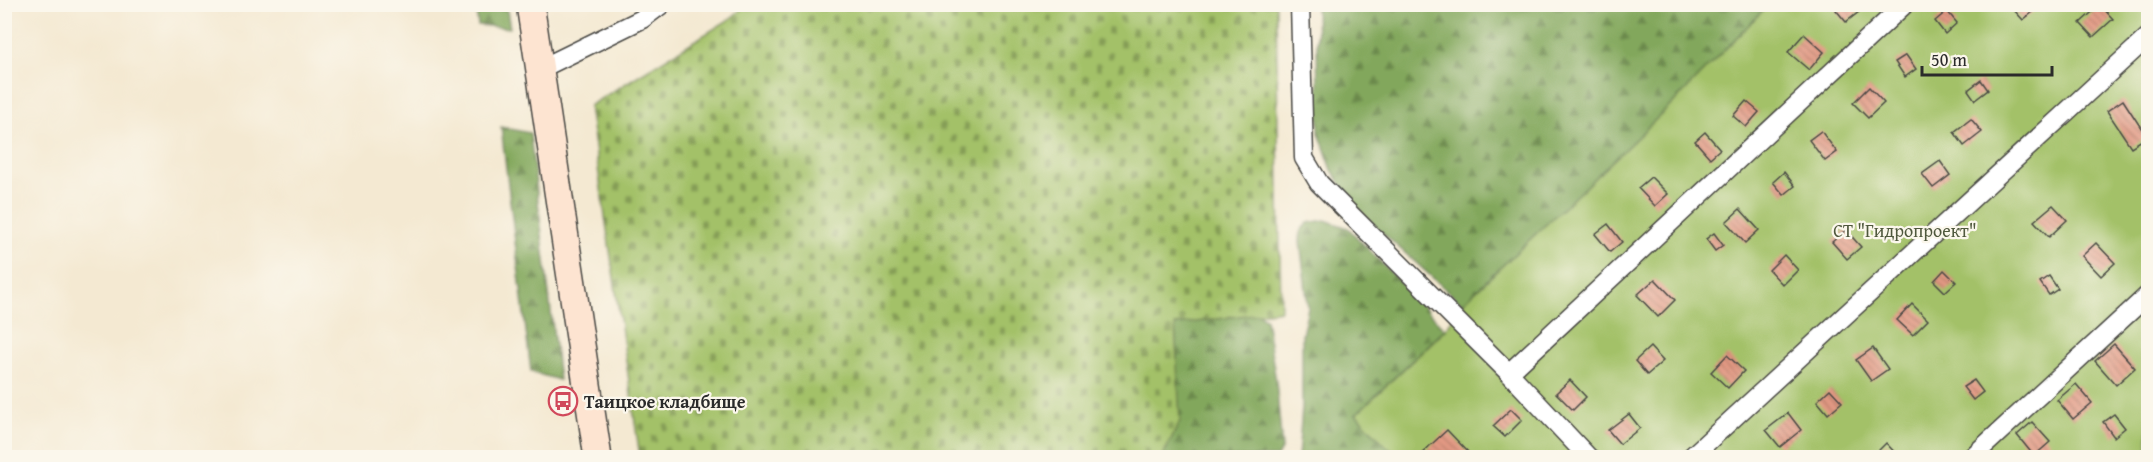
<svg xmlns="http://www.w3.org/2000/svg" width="2153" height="462" font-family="'Gentium Book Plus',serif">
<defs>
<pattern id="forest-firs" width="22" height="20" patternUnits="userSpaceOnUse" patternTransform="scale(1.5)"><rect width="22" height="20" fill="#82a75c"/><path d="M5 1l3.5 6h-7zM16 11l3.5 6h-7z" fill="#6b884c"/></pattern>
<pattern id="cemetery-stones" width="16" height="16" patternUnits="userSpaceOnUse" patternTransform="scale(1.5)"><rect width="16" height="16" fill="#a3c168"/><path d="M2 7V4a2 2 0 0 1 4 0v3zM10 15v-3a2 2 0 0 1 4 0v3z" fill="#859d56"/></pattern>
<pattern id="building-back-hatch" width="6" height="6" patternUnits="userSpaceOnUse" patternTransform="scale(1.5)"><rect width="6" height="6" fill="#e29983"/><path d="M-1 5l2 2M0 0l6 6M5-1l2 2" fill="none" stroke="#b77d6b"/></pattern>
</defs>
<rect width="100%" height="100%" fill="#fbf7ec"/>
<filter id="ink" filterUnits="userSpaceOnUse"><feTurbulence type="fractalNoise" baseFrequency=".0167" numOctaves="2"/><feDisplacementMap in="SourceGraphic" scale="12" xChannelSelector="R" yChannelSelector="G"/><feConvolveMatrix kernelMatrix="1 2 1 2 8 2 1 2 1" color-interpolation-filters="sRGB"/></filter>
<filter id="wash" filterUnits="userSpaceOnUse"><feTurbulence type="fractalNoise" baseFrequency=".008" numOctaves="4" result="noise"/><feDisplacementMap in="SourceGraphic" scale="24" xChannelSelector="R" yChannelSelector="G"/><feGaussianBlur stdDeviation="1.35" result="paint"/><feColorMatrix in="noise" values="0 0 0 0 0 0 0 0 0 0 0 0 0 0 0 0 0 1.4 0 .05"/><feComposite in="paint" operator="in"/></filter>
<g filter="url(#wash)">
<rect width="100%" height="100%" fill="#f4e9d2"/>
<!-- green -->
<path fill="#a3c168" stroke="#67764a" stroke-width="1.5" d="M 1768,5 L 2148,5 L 2148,457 L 1402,457 L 1397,452 L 1388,448 L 1356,414 L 1445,330 L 1462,304 L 1670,106 Z"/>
<!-- forest -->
<g fill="url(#forest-firs)" stroke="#566944" stroke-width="1.5">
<path d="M 475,5 L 506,5 L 510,28 L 478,25 Z"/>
<path d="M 1316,5 L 1768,5 L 1670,106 L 1462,304 L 1358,211 L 1332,170 L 1319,133 Z"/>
<path d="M 501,127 L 530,133 L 559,380 L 531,372 Z"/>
<path d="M 1325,220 L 1348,228 L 1445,329 L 1356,414 L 1388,448 L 1397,452 L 1402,457 L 1298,457 L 1302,408 L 1302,335 L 1308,307 L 1300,241 L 1301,230 L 1308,223 Z"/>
<path d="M 1258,313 L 1266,319 L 1276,381 L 1282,448 L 1277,457 L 1162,458 L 1180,421 L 1175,325 Z"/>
</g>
<!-- cemetery -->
<path fill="url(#cemetery-stones)" stroke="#67764a" stroke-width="1.5" d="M 746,5 L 1276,5 L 1281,310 L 1175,325 L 1180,421 L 1162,457 L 640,457 L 589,106 L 730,19 Z"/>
<g id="blocks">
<!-- building -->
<g fill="url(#building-back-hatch)">
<path d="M 1843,4 L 1855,4 L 1860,11 L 1846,22 L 1836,10 Z"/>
<path d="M 2021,4 L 2029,4 L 2034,11 L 2023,20 L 2014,10 Z"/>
<path d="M 2100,5 L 2113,19 L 2093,37 L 2080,23 Z"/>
<path d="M 1947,11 L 1957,23 L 1945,34 L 1935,21 Z"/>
<path d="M 1804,34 L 1824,52 L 1809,70 L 1788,52 Z"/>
<path d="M 1906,55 L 1916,69 L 1905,77 L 1895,62 Z"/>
<path d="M 1981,80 L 1988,90 L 1975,100 L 1968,90 Z"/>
<path d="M 1869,87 L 1884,103 L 1868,118 L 1853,103 Z"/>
<path d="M 2123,100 L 2147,137 L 2131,147 L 2107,111 Z"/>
<path d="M 1746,101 L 1759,112 L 1746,127 L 1733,116 Z"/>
<path d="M 1971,119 L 1982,132 L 1964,146 L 1954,132 Z"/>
<path d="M 1821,131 L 1837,152 L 1825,161 L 1809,140 Z"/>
<path d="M 1705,132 L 1720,149 L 1710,158 L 1695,141 Z"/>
<path d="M 1940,161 L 1950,175 L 1933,188 L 1922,174 Z"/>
<path d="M 1784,172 L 1795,186 L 1784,195 L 1773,182 Z"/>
<path d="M 1651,177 L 1668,194 L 1655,206 L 1638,188 Z"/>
<path d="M 2053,205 L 2067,220 L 2049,237 L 2034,221 Z"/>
<path d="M 1740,209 L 1759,230 L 1745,243 L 1726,222 Z"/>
<path d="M 1608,224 L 1622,242 L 1610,252 L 1595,234 Z"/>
<path d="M 1846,230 L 1861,247 L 1847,259 L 1832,242 Z"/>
<path d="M 1714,233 L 1723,245 L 1715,251 L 1706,239 Z"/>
<path d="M 2096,243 L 2115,263 L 2101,276 L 2082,256 Z"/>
<path d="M 1784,255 L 1798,270 L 1783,285 L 1769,270 Z"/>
<path d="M 1944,270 L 1956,282 L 1945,292 L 1934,281 Z"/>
<path d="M 2049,276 L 2058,289 L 2049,295 L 2040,282 Z"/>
<path d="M 1655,279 L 1675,300 L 1658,317 L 1637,295 Z"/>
<path d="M 1912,304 L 1928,320 L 1913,335 L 1897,320 Z"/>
<path d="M 2114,344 L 2135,368 L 2116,385 L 2095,361 Z"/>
<path d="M 1650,347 L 1663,361 L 1647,375 L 1635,361 Z"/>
<path d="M 1873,348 L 1888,369 L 1871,381 L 1856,360 Z"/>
<path d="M 1727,355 L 1744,371 L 1728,388 L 1711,372 Z"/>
<path d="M 1570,380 L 1586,397 L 1573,410 L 1556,393 Z"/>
<path d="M 1974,380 L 1983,392 L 1973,400 L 1963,387 Z"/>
<path d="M 2076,384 L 2092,403 L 2073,419 L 2057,400 Z"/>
<path d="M 1830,389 L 1842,402 L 1828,414 L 1817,401 Z"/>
<path d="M 1511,409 L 1522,420 L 1505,437 L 1493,426 Z"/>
<path d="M 1788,413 L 1801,430 L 1780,447 L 1766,430 Z"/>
<path d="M 1629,414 L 1640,428 L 1620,444 L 1608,430 Z"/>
<path d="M 2114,414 L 2125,428 L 2114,437 L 2103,422 Z"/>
<path d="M 2032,422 L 2050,442 L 2034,456 L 2017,435 Z"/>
<path d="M 1447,430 L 1469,453 L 1465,458 L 1422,458 L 1420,455 Z"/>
<path d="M 1886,443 L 1900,458 L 1876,458 L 1874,455 Z"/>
</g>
</g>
</g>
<g filter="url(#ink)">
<use href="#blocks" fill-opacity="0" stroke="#494844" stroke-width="1.5"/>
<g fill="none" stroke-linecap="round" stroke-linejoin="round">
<!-- minor casing -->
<g stroke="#494844" stroke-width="21">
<g id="minor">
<path d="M 1300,4 L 1304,158 L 1319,183 L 1509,373 L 1589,458"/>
<path d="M 540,69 L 642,19 L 662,4"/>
<path d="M 1509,373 L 1905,4"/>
<path d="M 1690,458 L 2148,37"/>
<path d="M 1971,458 L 2148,295"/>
</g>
</g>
<!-- secondary casing -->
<g stroke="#494844" stroke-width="30">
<path id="secondary" d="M 530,4 L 598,458"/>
</g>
<!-- minor -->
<use href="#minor" stroke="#fff" stroke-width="18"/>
<!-- secondary -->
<use href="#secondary" stroke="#fde4d1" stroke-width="27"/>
</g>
</g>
<!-- icons -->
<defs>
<g id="bus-ring" transform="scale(1.5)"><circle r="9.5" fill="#fbf7ec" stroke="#d1495b" stroke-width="1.5"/><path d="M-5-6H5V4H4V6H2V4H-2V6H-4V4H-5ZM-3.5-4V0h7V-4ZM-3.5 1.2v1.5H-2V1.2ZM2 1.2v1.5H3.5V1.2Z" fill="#d1495b"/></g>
</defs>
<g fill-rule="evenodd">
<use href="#bus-ring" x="563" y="401"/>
</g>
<g text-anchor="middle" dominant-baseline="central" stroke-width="4.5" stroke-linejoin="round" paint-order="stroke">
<!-- park labels -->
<g font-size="18" fill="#4f583d" stroke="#fbf7ec">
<text x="1905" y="230">СТ "Гидропроект"</text>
</g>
<!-- poi labels -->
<g font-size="18" font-weight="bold" fill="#2b2b2b" stroke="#fbf7ec" text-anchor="start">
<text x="584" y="401">Таицкое кладбище</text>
</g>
</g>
<!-- margin -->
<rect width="2153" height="462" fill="none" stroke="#fbf7ec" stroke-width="24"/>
<!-- scale -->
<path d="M1922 66v9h130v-9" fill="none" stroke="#2b2b2b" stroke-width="3"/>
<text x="1931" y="66" font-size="18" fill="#2b2b2b" stroke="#fbf7ec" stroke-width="4.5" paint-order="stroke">50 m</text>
</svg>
